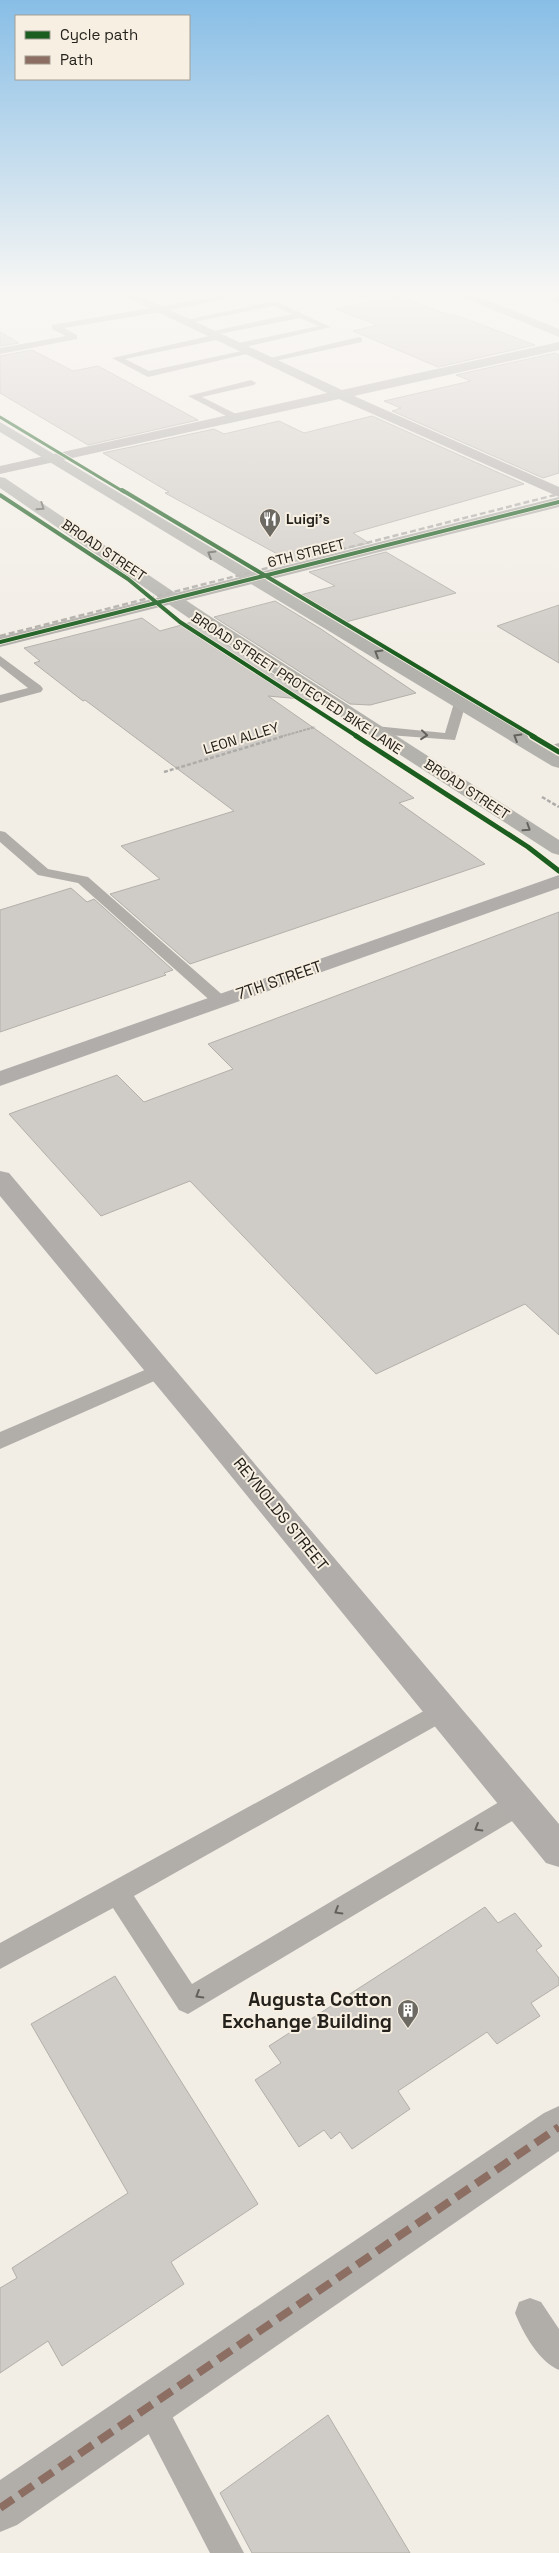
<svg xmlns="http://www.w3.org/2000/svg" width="559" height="2553" font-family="'Space Grotesk',sans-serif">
<rect width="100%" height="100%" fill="#f2eee6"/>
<!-- building -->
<g fill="#cfcbc6" stroke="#b3b0aa">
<path d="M 397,296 L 449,315 L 453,314 L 535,345 L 438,367 L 353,331 L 377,325 L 335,309 Z"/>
<path d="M 0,332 L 19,343 L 0,346 Z"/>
<path d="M 32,350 L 73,371 L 98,366 L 198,420 L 88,445 L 0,393 L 0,356 Z"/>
<path d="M 555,353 L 559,355 L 559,473 L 543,478 L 392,411 L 401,408 L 384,401 L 471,381 L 456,375 Z"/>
<path d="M 372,416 L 524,484 L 353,533 L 369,543 L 292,562 L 165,493 L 169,492 L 103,453 L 214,429 L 224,434 L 279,421 L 304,433 Z"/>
<path d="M 386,552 L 456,593 L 342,623 L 296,596 L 335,586 L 309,572 Z"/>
<path d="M 275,601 L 321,629 L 416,693 L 370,705 L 350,704 L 214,617 Z"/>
<path d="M 559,605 L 559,663 L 497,626 Z"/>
<path d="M 142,618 L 160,631 L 192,622 L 312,700 L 268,696 L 414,798 L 399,803 L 485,864 L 190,964 L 110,894 L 160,879 L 121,846 L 234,811 L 85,700 L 83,701 L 34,663 L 40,661 L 24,648 Z"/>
<path d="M 71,888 L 87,902 L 94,899 L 173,970 L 164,973 L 166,975 L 0,1032 L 0,910 Z"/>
<path d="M 559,912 L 559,1335 L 525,1304 L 376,1374 L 190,1181 L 101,1216 L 9,1114 L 117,1075 L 144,1102 L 233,1069 L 208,1044 Z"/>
<path d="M 485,1907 L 498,1923 L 515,1913 L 542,1946 L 536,1950 L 559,1978 L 559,1985 L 531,2003 L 540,2016 L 497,2044 L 487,2032 L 398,2091 L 410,2109 L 352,2149 L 340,2132 L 331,2139 L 324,2130 L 299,2147 L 255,2080 L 281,2063 L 269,2046 Z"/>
<path d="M 115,1976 L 258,2204 L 171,2262 L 184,2284 L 62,2366 L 48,2341 L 0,2373 L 0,2288 L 17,2278 L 12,2268 L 128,2193 L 31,2024 Z"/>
<path d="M 328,2415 L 410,2553 L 252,2553 L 220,2493 Z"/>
</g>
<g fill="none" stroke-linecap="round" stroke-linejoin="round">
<!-- path-far1 -->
<path stroke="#aeaca8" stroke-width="2" stroke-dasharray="3 1" stroke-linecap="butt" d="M 280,737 L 315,727"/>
<!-- path -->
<g stroke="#aeaca8" stroke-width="2.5" stroke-dasharray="4 2" stroke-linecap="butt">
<path d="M 164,772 L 284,736"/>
<path d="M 542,797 L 559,807"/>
</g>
<!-- service -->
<g fill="#b1aeaa" fill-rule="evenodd">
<path d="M 221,296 L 238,296 L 161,312 L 64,328 L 77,335 L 77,339 L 0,354 L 0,348 L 66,336 L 52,329 L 52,325 Z"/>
<path d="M 275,301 L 331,327 L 237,349 L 234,348 L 234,344 L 319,326 L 300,318 L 209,336 L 205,333 L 292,314 L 274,306 L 184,324 L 180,321 Z"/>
<path d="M 218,334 L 221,335 L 221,339 L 125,359 L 149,371 L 251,349 L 255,352 L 148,377 L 112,358 Z"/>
<path d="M 359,337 L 362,338 L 362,342 L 266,363 L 262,360 Z"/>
<path d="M 251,380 L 256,383 L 254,385 L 202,397 L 238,415 L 238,419 L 232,419 L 188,396 Z"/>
<path d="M 0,656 L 41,686 L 43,689 L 41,692 L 0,703 L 0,695 L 28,688 L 0,666 Z"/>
<path d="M 460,699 L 466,703 L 455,740 L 375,734 L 369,730 L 375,726 L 445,733 L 454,703 Z"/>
<path d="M 559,743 L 559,751 L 542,756 L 535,752 L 537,749 Z"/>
<path d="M 0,831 L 5,832 L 48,869 L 88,877 L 226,998 L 228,1001 L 226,1004 L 214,1004 L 78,883 L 38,875 L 0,842 Z"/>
<path d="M 161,1363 L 168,1365 L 171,1370 L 168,1375 L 0,1449 L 0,1432 Z"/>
<path d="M 442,1701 L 450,1704 L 454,1711 L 450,1718 L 134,1896 L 192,1984 L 511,1795 L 520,1792 L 529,1795 L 532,1803 L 529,1811 L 188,2014 L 179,2010 L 113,1908 L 0,1969 L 0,1943 Z"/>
<path d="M 530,2298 L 541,2302 L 559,2329 L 559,2370 C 539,2362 523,2333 515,2313 L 519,2302 Z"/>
<path d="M 150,2390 L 161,2395 L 244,2553 L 210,2553 L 134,2406 L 139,2395 Z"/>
</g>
<!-- pedestrian -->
<path fill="#b1aeaa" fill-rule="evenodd" d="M 559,2106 L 559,2151 L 17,2525 L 0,2532 L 0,2480 L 544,2113 Z"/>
<!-- minor -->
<path fill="#b1aeaa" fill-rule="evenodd" d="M 124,296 L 140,296 L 342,390 L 559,342 L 559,350 L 354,396 L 559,487 L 559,507 L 0,647 L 0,637 L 559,497 L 339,399 L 0,474 L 0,466 L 327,393 Z"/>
<!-- secondary -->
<g fill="#b0adaa" fill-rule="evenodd">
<path d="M 559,875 L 559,888 L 0,1086 L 0,1071 Z"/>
<path d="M 0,1171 L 9,1173 L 559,1824 L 559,1867 L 546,1863 L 196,1433 L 0,1196 Z"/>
</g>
<!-- primary -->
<g fill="#b3b2ac" fill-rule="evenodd">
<path d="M 460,296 L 477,296 L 559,329 L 559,337 Z"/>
<path d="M 544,296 L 559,296 L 559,303 Z"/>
<path d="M 0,422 L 559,754 L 559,768 L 552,766 L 0,432 Z"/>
<path d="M 0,477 L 5,478 L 205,613 L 559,840 L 559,855 L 552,853 L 193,621 L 0,488 Z"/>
</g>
<!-- rail -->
<path stroke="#b0ada9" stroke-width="2.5" stroke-dasharray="6 3" stroke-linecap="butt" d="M 0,636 L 559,494"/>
<!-- quiet -->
<path stroke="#8d6e63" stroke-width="8" stroke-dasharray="16 8" stroke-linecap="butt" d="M 0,2508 L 559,2127"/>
<!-- cycleway-far2 casing -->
<g stroke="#f7efe1" stroke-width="4.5">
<path id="cycleway-far2" d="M 0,417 L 124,492"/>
</g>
<!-- cycleway-far1 casing -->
<g stroke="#f7efe1" stroke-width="5.5">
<g id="cycleway-far1">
<path d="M 122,490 L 535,737"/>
<path d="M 0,495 L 128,579 L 180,622 L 358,737"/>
<path d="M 0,642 L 559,502"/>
</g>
</g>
<!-- cycleway casing -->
<g stroke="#f7efe1" stroke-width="8">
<g id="cycleway">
<path d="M 356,736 L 528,847 L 559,871"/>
<path d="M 532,736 L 559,752"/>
</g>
</g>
<!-- cycleway-far2 -->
<use href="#cycleway-far2" stroke="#1b5e20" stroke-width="3"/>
<!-- cycleway-far1 -->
<use href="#cycleway-far1" stroke="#1b5e20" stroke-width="4"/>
<!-- cycleway -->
<use href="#cycleway" stroke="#1b5e20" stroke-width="5"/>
</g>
<!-- one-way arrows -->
<defs><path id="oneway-chevron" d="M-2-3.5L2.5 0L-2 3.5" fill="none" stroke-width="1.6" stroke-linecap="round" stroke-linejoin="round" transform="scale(1.25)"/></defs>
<g stroke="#65635d">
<use href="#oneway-chevron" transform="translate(41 507) rotate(34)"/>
<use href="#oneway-chevron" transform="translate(211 554) rotate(-149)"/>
<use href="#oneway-chevron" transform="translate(378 653) rotate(-149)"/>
<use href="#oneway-chevron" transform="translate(517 737) rotate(-149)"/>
<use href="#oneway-chevron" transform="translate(527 828) rotate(33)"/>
</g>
<g stroke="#64615c">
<use href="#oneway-chevron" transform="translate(424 735) rotate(6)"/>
<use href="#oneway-chevron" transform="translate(478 1828) rotate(149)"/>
<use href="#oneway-chevron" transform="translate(338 1911) rotate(149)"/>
<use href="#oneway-chevron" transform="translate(199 1995) rotate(149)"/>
</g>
<!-- sky -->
<linearGradient id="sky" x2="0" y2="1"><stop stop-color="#88bee6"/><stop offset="0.45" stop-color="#f9f7f4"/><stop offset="1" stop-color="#f9f7f4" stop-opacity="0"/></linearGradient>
<rect width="559" height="654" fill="url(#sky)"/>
<!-- icons -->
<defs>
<g id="restaurant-pin" transform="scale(1.125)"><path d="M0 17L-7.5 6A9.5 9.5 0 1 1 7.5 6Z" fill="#6d6963" stroke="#f7efe1"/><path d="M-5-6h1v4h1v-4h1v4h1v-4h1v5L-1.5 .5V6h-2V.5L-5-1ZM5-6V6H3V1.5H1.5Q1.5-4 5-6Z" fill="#fff"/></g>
<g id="building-pin" transform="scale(1.125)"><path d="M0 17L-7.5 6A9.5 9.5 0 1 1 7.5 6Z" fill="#6d6963" stroke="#f7efe1"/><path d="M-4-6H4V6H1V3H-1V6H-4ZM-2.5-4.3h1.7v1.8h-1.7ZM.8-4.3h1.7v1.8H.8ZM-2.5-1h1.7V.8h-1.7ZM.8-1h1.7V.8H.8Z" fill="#fff"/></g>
</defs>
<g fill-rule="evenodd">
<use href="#restaurant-pin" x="270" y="519"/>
<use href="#building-pin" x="408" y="2010"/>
</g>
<g text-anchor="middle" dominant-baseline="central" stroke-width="4" stroke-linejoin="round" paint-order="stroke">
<!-- far-poi labels -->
<g font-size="14" font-weight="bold" fill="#25221d" stroke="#f7efe1" text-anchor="start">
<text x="286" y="519">Luigi's</text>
</g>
<!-- far-street labels -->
<g font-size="14" fill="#25221d" stroke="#f7efe1">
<text transform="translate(104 550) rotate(34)">BROAD STREET</text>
<text transform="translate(306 553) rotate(-14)">6TH STREET</text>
<text transform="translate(297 683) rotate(33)">BROAD STREET PROTECTED BIKE LANE</text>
<text transform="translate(241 738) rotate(-17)">LEON ALLEY</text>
<text transform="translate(467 789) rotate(33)">BROAD STREET</text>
</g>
<!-- street labels -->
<g font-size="16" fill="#25221d" stroke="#f7efe1">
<text transform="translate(279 980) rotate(-19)">7TH STREET</text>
<text transform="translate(281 1514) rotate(51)">REYNOLDS STREET</text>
</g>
<!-- near-poi labels -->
<g font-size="19" font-weight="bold" fill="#25221d" stroke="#f7efe1" text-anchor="end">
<text x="392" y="1999">Augusta Cotton<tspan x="392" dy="22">Exchange Building</tspan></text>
</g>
</g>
<!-- legend -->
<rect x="15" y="15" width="175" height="65" fill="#f7efe1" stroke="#a39d93"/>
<rect x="25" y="31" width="25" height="8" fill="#1b5e20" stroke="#a39d93"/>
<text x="60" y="40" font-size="15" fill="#25221d">Cycle path</text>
<rect x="25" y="56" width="25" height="8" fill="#8d6e63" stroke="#a39d93"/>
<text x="60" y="65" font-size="15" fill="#25221d">Path</text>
</svg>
